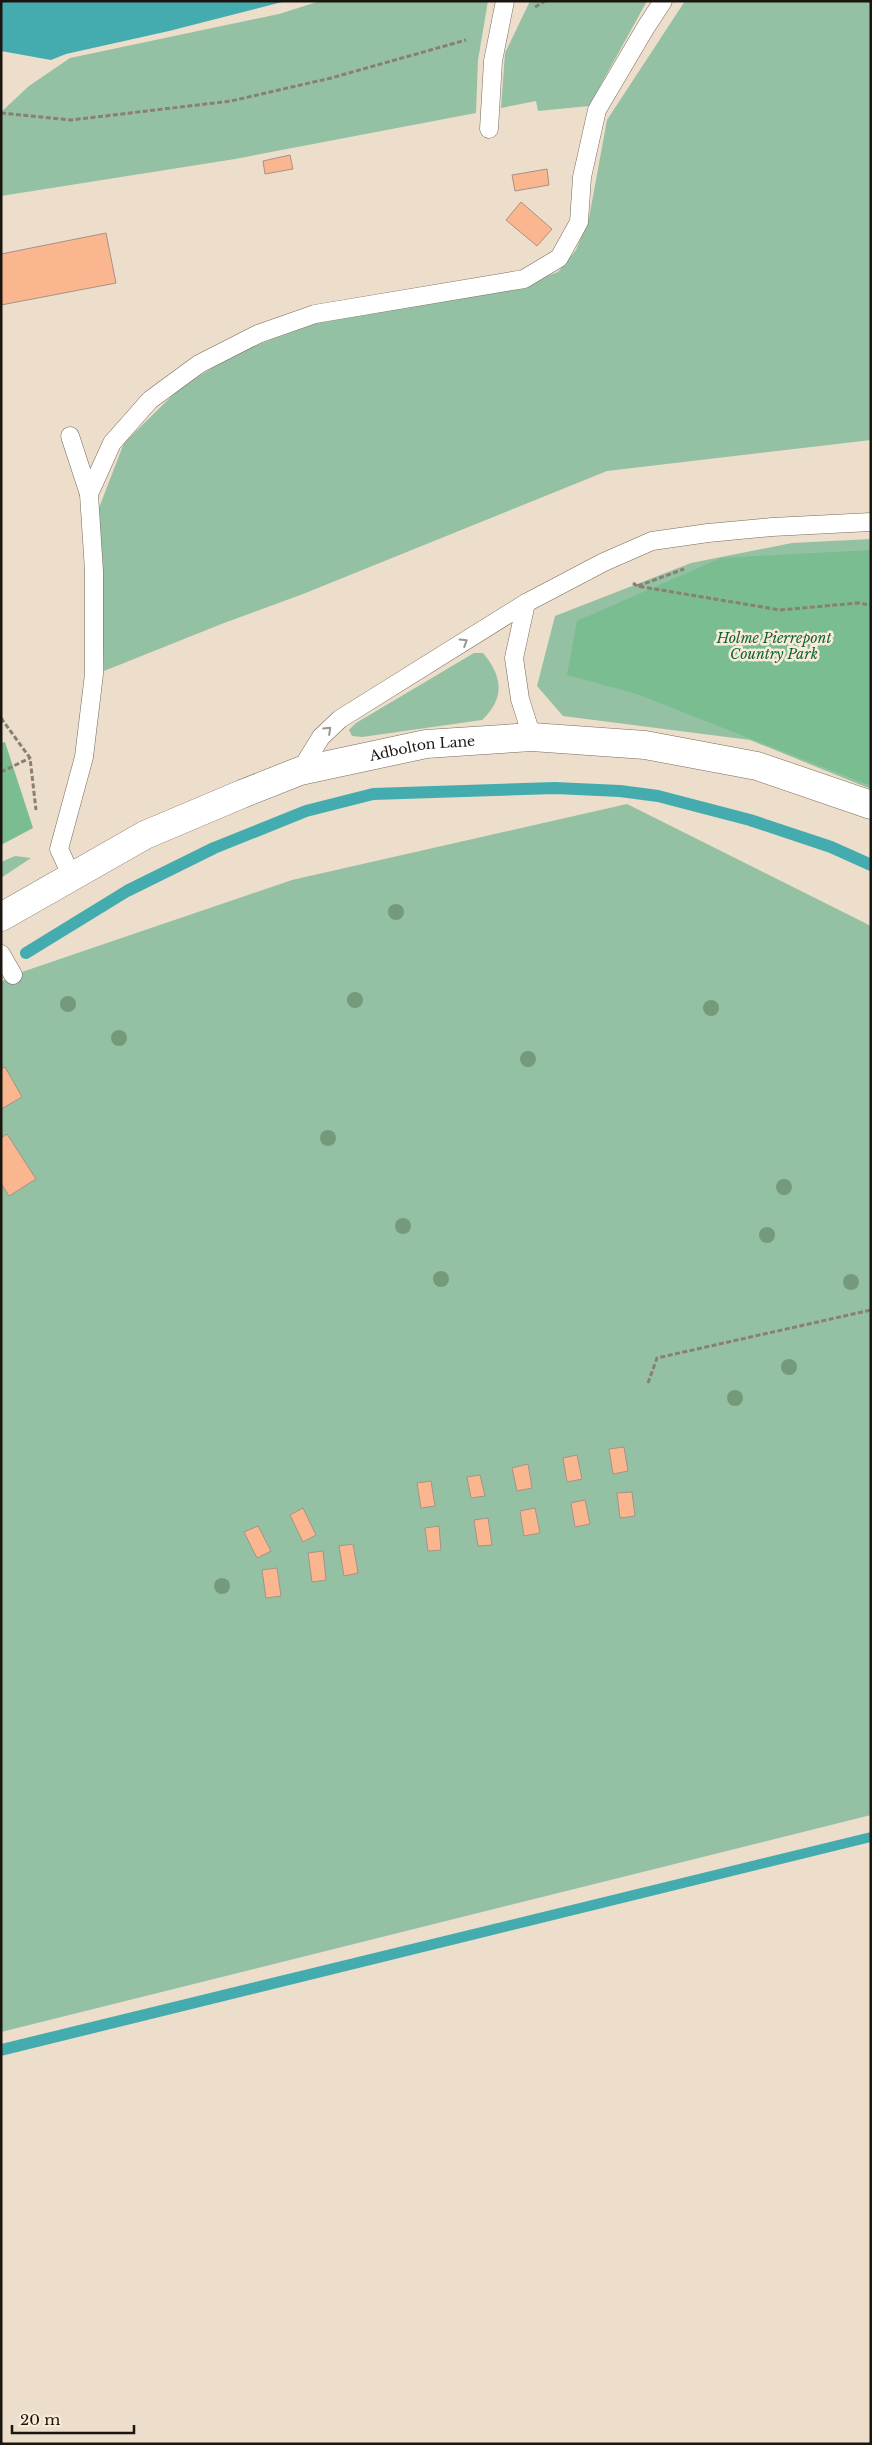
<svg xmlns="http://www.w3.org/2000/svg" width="872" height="2445" font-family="'Libre Baskerville',serif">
<rect width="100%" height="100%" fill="#ecdecb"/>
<!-- green -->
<g fill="#94c1a3">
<path d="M 320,1 L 488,1 L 478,60 L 476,113 L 235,159 L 1,196 L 1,112 L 29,86 L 70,58 L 279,14 Z"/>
<path d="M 530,1 L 647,1 L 589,106 L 538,111 L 536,101 L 501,108 L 505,53 Z"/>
<path d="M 685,1 L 871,1 L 871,440 L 607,471 L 303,594 L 224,623 L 104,671 L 97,513 L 124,443 L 181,387 L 240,351 L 320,322 L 525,284 L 558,272 L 576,250 L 589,218 L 607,120 Z"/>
<path d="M 871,539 L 871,789 L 750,740 L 563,716 L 537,686 L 555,616 L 691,563 L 792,543 Z"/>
<path d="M 474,653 L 483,653 C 503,677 505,698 482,720 L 362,737 L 352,736 L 349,730 L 356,723 Z"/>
<path d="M 627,804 L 871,926 L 871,1815 L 1,2032 L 1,982 L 13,975 L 292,880 Z"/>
<path d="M 15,856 L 31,858 L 1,878 L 1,862 Z"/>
</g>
<!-- forest -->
<g fill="#79bd91">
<path d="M 871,550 L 871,786 L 637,694 L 567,675 L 577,621 L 721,558 Z"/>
<path d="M 5,742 L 33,828 L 1,845 L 1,743 Z"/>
</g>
<!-- water -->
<g fill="#44acae">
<path d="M 1,1 L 286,1 L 169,31 L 66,54 L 51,60 L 1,51 Z"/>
<path d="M 871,1832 L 871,1842 L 1,2056 L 1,2044 Z"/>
</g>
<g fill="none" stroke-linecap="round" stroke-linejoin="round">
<!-- stream -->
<path stroke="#44acae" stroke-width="12" d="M 26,953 L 127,891 L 214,848 L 306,811 L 373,794 L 555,788 L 620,791 L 658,796 L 750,820 L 831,847 L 871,865"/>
</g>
<!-- building -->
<g fill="#fab78f" stroke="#a69287">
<path d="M 290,155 L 293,169 L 265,174 L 263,161 Z"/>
<path d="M 547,169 L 549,185 L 515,191 L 512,175 Z"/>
<path d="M 521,202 L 552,229 L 537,246 L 506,220 Z"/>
<path d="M 106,233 L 116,283 L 1,305 L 1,254 Z"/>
<path d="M 5,1067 L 22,1097 L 1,1109 L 1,1069 Z"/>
<path d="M 7,1134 L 36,1179 L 9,1196 L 1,1183 L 1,1138 Z"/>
<path d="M 624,1447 L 628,1471 L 613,1474 L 609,1449 Z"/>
<path d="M 577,1455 L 582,1479 L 567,1482 L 563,1458 Z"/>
<path d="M 528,1464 L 532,1488 L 517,1491 L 512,1468 Z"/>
<path d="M 480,1475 L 485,1496 L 471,1498 L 467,1477 Z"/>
<path d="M 431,1481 L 435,1506 L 421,1508 L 417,1483 Z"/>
<path d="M 632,1492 L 635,1516 L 620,1518 L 617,1493 Z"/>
<path d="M 585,1500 L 590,1524 L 575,1527 L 571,1503 Z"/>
<path d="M 303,1508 L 316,1535 L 303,1542 L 290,1515 Z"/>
<path d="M 535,1508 L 540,1533 L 524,1536 L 520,1511 Z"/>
<path d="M 488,1518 L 492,1545 L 478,1546 L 474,1520 Z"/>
<path d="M 258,1526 L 271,1551 L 257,1558 L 244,1532 Z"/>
<path d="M 439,1526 L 441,1550 L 428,1551 L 425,1528 Z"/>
<path d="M 353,1544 L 358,1573 L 344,1576 L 339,1546 Z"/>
<path d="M 323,1551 L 326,1580 L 312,1582 L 308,1553 Z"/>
<path d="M 277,1568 L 281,1596 L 266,1598 L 262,1570 Z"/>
</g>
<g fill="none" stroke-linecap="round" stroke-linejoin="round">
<!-- service casing -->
<g stroke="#776b5a" stroke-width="19">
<g id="service">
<path d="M 489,129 L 493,61 L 505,1"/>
<path d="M 70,436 L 89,494"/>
<path d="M 526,603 L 514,658 L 520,699 L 532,737"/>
<path d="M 300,771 L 321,737 L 340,719 L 526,603 L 604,562 L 652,541 L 708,533 L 772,527 L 871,522"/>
<path d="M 72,877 L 59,849 L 84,757 L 94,674 L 94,571 L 89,494 L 112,443 L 150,400 L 199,364 L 258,334 L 315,314 L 524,279 L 559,258 L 579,222 L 582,177 L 597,110 L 646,27 L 663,1"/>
<path d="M 1,954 L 13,975"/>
</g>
</g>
<!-- tertiary casing -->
<g stroke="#776b5a" stroke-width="29">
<g id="tertiary">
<path id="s1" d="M 1,917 L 145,835 L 242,794 L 300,771 L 426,744 L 532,737 L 645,745 L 757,766 L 871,805"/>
</g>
</g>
<!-- path -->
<g stroke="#897f72" stroke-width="3" stroke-dasharray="5 2.5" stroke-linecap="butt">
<path d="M 535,7 L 545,1"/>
<path d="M 1,113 L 71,120 L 231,101 L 331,78 L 466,40"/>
<path d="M 633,583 L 637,586 L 780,610 L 858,603 L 871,605"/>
<path d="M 638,586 L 684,569"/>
<path d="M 1,718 L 30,758 L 36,810"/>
<path d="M 1,772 L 30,758"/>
<path d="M 648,1383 L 657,1358 L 871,1310"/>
</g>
<!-- service -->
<use href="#service" stroke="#fff" stroke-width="18"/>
<!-- tertiary -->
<use href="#tertiary" stroke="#fff" stroke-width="28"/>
</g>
<!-- trees -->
<g fill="#749a7b">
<circle cx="396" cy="912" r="8"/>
<circle cx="355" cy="1000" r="8"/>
<circle cx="68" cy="1004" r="8"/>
<circle cx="711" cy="1008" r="8"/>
<circle cx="119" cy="1038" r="8"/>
<circle cx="528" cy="1059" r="8"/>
<circle cx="328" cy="1138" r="8"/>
<circle cx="784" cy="1187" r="8"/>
<circle cx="403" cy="1226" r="8"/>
<circle cx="767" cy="1235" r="8"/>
<circle cx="441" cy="1279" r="8"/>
<circle cx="851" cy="1282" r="8"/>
<circle cx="789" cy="1367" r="8"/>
<circle cx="735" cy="1398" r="8"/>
<circle cx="222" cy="1586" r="8"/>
</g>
<!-- one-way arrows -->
<defs><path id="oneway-chevron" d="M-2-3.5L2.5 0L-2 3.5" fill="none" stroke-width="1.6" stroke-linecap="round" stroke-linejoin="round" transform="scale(1.25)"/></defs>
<g stroke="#989693">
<use href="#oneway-chevron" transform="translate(464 642) rotate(-32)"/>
<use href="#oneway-chevron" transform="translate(328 730) rotate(-43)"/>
</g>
<g text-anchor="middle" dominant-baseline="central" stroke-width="5" stroke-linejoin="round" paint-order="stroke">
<!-- park labels -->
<g font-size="14" font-style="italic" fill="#126239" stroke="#f9ebd8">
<text x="774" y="638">Holme Pierrepont<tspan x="774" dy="16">Country Park</tspan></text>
</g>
<!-- street labels -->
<g font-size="14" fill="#1a150f" stroke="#f9ebd8">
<text stroke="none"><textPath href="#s1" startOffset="458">Adbolton Lane</textPath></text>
</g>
</g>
<!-- border -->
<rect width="872" height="2445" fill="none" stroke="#1a150f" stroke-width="5"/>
<!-- scale -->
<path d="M12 2425v8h122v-8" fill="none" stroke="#1a150f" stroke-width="2.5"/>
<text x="20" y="2425" font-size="15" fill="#1a150f" stroke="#f9ebd8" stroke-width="4" paint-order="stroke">20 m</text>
</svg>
